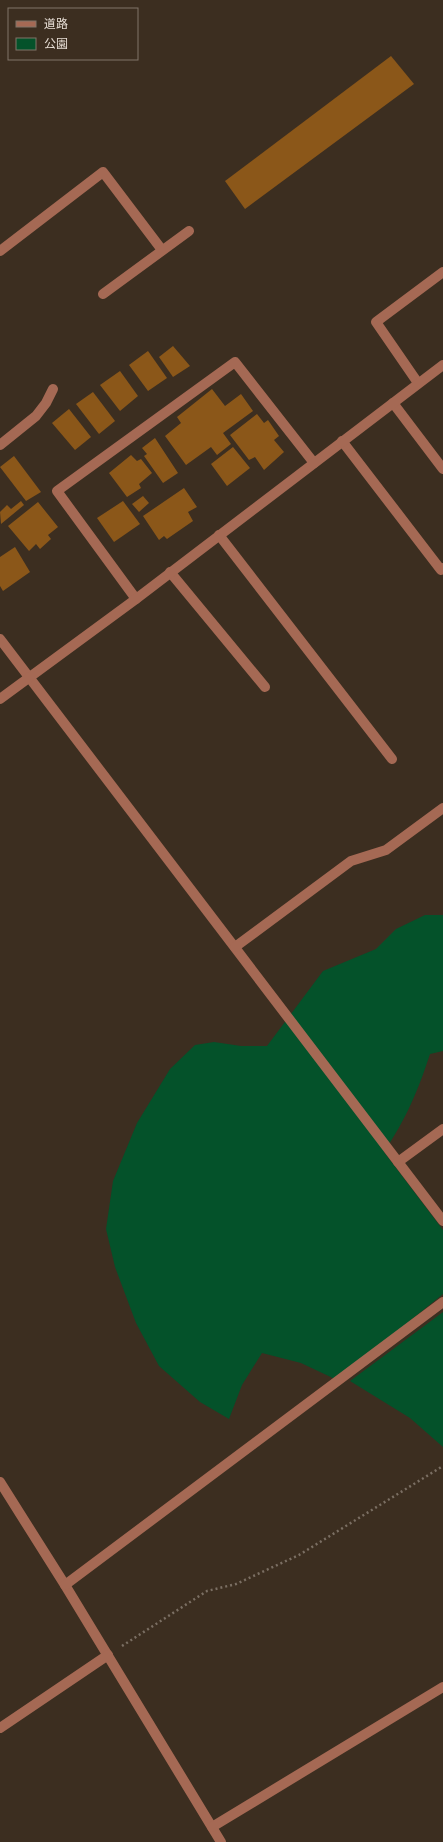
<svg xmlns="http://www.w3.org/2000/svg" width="443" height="1842" font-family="Lato,'Noto Sans JP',sans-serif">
<rect width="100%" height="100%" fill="#3c2e20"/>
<!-- green -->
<g fill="#04522a">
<path d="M 425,915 L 443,915 L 443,1051 L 430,1054 C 418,1091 406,1119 384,1152 L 443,1230 L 443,1294 L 337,1380 L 301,1363 L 262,1353 L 242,1385 L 229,1419 L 200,1402 L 159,1366 L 136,1323 L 115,1267 L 106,1229 L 113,1181 L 137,1123 L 170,1069 L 195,1045 L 214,1042 L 241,1046 L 267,1046 L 323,971 L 376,949 L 396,929 Z"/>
<path d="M 443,1312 L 443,1447 L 410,1418 L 350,1381 Z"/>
</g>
<!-- building -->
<g fill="#8b5719">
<path d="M 391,56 L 414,84 L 245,209 L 225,181 Z"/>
<path d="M 173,346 L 190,366 L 173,377 L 159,357 Z"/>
<path d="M 148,351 L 167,378 L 148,391 L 129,365 Z"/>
<path d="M 120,371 L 138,396 L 120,411 L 100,385 Z"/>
<path d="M 212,389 L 225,406 L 241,394 L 253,411 L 223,433 L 231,444 L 217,455 L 211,447 L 186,465 L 165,436 L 181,423 L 177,417 Z"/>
<path d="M 93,392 L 115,421 L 99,434 L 76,404 Z"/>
<path d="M 69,409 L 91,437 L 75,450 L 52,423 Z"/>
<path d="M 257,414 L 264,423 L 268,420 L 279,436 L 274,440 L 284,452 L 264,470 L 255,457 L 249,460 L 230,435 Z"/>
<path d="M 155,438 L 178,473 L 163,483 L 144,456 L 147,454 L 142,448 Z"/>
<path d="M 233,447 L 250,468 L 227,486 L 211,464 Z"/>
<path d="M 131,455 L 137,461 L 141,459 L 152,473 L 139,484 L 141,488 L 127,497 L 109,473 Z"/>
<path d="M 14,456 L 41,492 L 26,501 L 0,467 Z"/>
<path d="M 184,488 L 197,507 L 188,512 L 193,521 L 167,539 L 164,536 L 159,540 L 143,516 Z"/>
<path d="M 143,496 L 149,503 L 139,512 L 132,504 Z"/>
<path d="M 21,501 L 24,505 L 1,524 L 0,512 L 7,505 L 11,509 Z"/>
<path d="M 123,501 L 140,524 L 114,542 L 97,518 Z"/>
<path d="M 38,502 L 58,527 L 48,535 L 51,539 L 40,549 L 36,544 L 29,551 L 8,526 Z"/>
<path d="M 15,547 L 30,572 L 3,591 L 0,586 L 0,557 Z"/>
</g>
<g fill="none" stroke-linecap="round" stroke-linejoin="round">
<!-- path -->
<path stroke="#7b6f63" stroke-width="2.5" stroke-dasharray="2 3" stroke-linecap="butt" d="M 122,1646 L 207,1591 L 236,1584 L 299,1555 L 443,1466"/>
<!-- minor -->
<g stroke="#a56954" stroke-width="10">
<path d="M 0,251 L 103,172 L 162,250"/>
<path d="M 103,294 L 189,231"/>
<path d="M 418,383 L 376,322 L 443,272"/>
<path d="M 393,403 L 443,469"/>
<path d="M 342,441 L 441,570 L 443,568"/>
<path d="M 0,445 L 36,416 L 46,403 L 53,389"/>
<path d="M 219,535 L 392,759"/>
<path d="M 170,572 L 265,687"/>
<path d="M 136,599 L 57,491 L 235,362 L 314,463"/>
<path d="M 0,639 L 443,1221"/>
<path d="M 0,699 L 136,599 L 443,365"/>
<path d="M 235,947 L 351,861 L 386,850 L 443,808"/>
<path d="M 398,1162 L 443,1129"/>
<path d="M 0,1482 L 65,1585 L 221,1842"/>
<path d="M 65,1585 L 443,1302"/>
<path d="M 0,1728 L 108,1655"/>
<path d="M 212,1827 L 443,1687"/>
</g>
</g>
<!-- legend -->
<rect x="8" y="8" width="130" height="52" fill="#3c2e20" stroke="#807468"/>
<rect x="16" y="21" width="20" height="6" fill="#a56954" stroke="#807468"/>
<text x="44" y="28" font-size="12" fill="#e6ddd4">道路</text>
<rect x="16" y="38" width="20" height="12" fill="#04522a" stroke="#807468"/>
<text x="44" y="48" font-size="12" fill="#e6ddd4">公園</text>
</svg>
